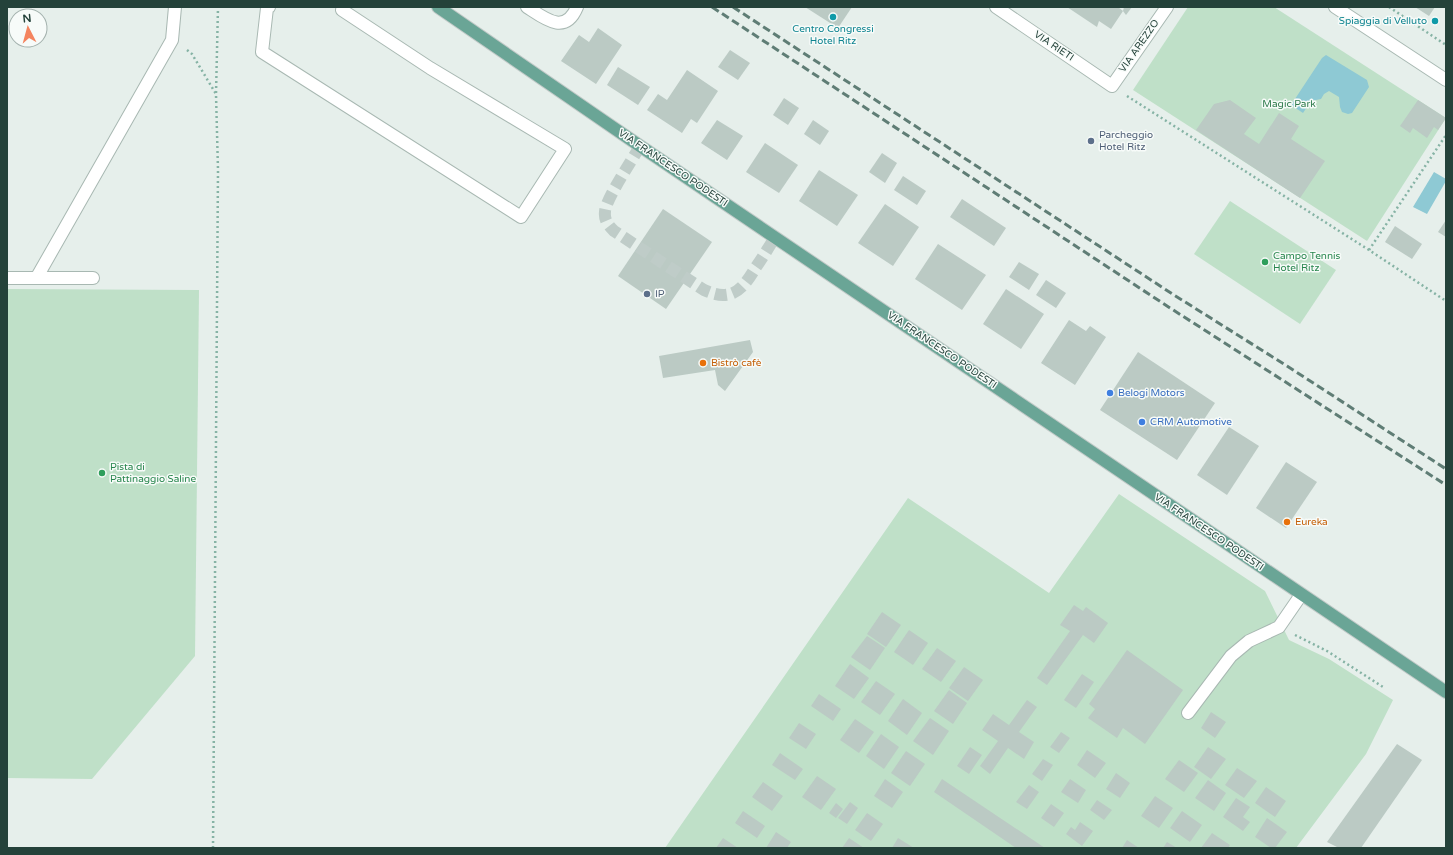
<svg xmlns="http://www.w3.org/2000/svg" width="1453" height="855" font-family="'Varela Round',sans-serif">
<rect width="100%" height="100%" fill="#e6efeb"/>
<!-- green -->
<g fill="#bfe0c8">
<path d="M 1188,7 L 1274,7 L 1446,118 L 1367,241 L 1133,90 Z"/>
<path d="M 1230,201 L 1336,270 L 1300,324 L 1194,254 Z"/>
<path d="M 7,289 L 199,290 L 195,656 L 92,779 L 7,778 Z"/>
<path d="M 1119,494 L 1265,591 L 1289,640 L 1329,659 L 1393,700 L 1366,754 L 1296,848 L 665,848 L 908,498 L 1049,593 Z"/>
</g>
<!-- water -->
<g fill="#8ec9d4">
<path d="M 1326,55 L 1367,80 L 1369,87 L 1352,113 L 1348,114 L 1342,112 L 1340,107 L 1339,97 L 1329,91 L 1324,94 L 1321,99 L 1311,101 L 1303,113 L 1291,105 L 1322,58 Z"/>
<path d="M 1434,172 L 1446,179 L 1446,181 L 1427,214 L 1413,207 Z"/>
</g>
<!-- building -->
<g fill="#bbcac4">
<path d="M 805,7 L 852,7 L 838,28 Z"/>
<path d="M 1067,7 L 1118,7 L 1123,11 L 1124,7 L 1132,7 L 1126,15 L 1123,11 L 1111,29 L 1099,21 L 1097,27 Z"/>
<path d="M 1415,7 L 1435,7 L 1429,16 Z"/>
<path d="M 598,28 L 622,45 L 596,84 L 561,61 L 579,35 L 589,42 Z"/>
<path d="M 730,50 L 750,63 L 738,80 L 718,67 Z"/>
<path d="M 618,67 L 650,87 L 638,105 L 607,85 Z"/>
<path d="M 687,70 L 718,91 L 697,123 L 691,119 L 682,133 L 647,110 L 658,94 L 667,100 Z"/>
<path d="M 784,98 L 799,108 L 788,125 L 773,115 Z"/>
<path d="M 1230,100 L 1256,118 L 1244,134 L 1259,144 L 1279,113 L 1299,126 L 1291,139 L 1325,161 L 1300,198 L 1196,130 L 1214,104 Z"/>
<path d="M 1418,100 L 1446,118 L 1438,130 L 1434,127 L 1427,138 L 1413,128 L 1410,133 L 1400,126 Z"/>
<path d="M 717,120 L 743,136 L 727,160 L 701,143 Z"/>
<path d="M 813,120 L 829,131 L 820,145 L 804,134 Z"/>
<path d="M 765,143 L 798,165 L 779,193 L 746,172 Z"/>
<path d="M 882,153 L 897,163 L 885,183 L 869,172 Z"/>
<path d="M 819,170 L 858,195 L 837,226 L 799,201 Z"/>
<path d="M 903,176 L 926,191 L 917,205 L 894,190 Z"/>
<path d="M 962,199 L 1006,228 L 994,246 L 950,217 Z"/>
<path d="M 885,204 L 919,227 L 893,266 L 858,243 Z"/>
<path d="M 663,209 L 712,242 L 666,309 L 618,276 Z"/>
<path d="M 1446,220 L 1446,237 L 1438,232 Z"/>
<path d="M 1395,226 L 1422,244 L 1412,259 L 1385,242 Z"/>
<path d="M 938,244 L 986,275 L 962,310 L 915,279 Z"/>
<path d="M 1019,262 L 1039,274 L 1029,290 L 1009,277 Z"/>
<path d="M 1046,280 L 1066,293 L 1056,308 L 1036,295 Z"/>
<path d="M 1006,289 L 1044,314 L 1021,349 L 983,324 Z"/>
<path d="M 1069,320 L 1086,331 L 1090,326 L 1106,337 L 1075,385 L 1041,363 Z"/>
<path d="M 750,340 L 753,352 L 725,391 L 718,385 L 715,370 L 663,378 L 659,356 Z"/>
<path d="M 1138,352 L 1215,403 L 1177,460 L 1100,410 Z"/>
<path d="M 1229,427 L 1259,446 L 1227,495 L 1197,475 Z"/>
<path d="M 1286,462 L 1317,482 L 1286,528 L 1256,508 Z"/>
<path d="M 1074,605 L 1083,611 L 1086,607 L 1108,623 L 1094,643 L 1083,635 L 1047,685 L 1037,678 L 1070,631 L 1060,625 Z"/>
<path d="M 882,612 L 901,625 L 886,647 L 867,634 Z"/>
<path d="M 909,630 L 928,643 L 913,665 L 894,652 Z"/>
<path d="M 867,636 L 885,648 L 870,670 L 851,657 Z"/>
<path d="M 937,648 L 956,661 L 941,682 L 922,669 Z"/>
<path d="M 1127,650 L 1183,690 L 1145,744 L 1123,728 L 1117,738 L 1088,718 L 1095,709 L 1089,704 Z"/>
<path d="M 850,664 L 869,678 L 854,699 L 835,686 Z"/>
<path d="M 964,667 L 983,680 L 968,701 L 949,688 Z"/>
<path d="M 1082,674 L 1094,682 L 1076,708 L 1064,700 Z"/>
<path d="M 876,681 L 895,694 L 880,715 L 861,702 Z"/>
<path d="M 949,690 L 967,703 L 953,724 L 934,711 Z"/>
<path d="M 819,694 L 841,709 L 833,721 L 811,706 Z"/>
<path d="M 903,699 L 922,713 L 907,735 L 888,721 Z"/>
<path d="M 1027,700 L 1037,707 L 1019,732 L 1034,742 L 1024,759 L 1008,748 L 990,774 L 980,766 L 998,741 L 982,730 L 993,714 L 1009,725 Z"/>
<path d="M 1211,712 L 1226,722 L 1215,738 L 1201,728 Z"/>
<path d="M 930,718 L 949,731 L 933,755 L 913,741 Z"/>
<path d="M 855,719 L 874,732 L 859,753 L 840,740 Z"/>
<path d="M 799,723 L 816,734 L 806,749 L 789,738 Z"/>
<path d="M 1061,732 L 1070,738 L 1059,753 L 1050,747 Z"/>
<path d="M 881,734 L 899,747 L 884,769 L 866,756 Z"/>
<path d="M 1397,744 L 1422,760 L 1361,848 L 1339,848 L 1327,842 Z"/>
<path d="M 970,747 L 982,755 L 969,774 L 957,766 Z"/>
<path d="M 1208,747 L 1226,759 L 1211,779 L 1194,767 Z"/>
<path d="M 1087,750 L 1106,763 L 1095,778 L 1077,765 Z"/>
<path d="M 906,751 L 925,764 L 910,786 L 891,773 Z"/>
<path d="M 780,753 L 803,769 L 795,780 L 772,765 Z"/>
<path d="M 1043,759 L 1053,765 L 1042,781 L 1032,774 Z"/>
<path d="M 1179,760 L 1198,773 L 1184,792 L 1165,779 Z"/>
<path d="M 1237,768 L 1257,781 L 1244,798 L 1225,785 Z"/>
<path d="M 1116,773 L 1130,783 L 1120,798 L 1106,789 Z"/>
<path d="M 817,776 L 836,789 L 821,810 L 802,797 Z"/>
<path d="M 885,779 L 903,792 L 892,808 L 874,796 Z"/>
<path d="M 942,779 L 1045,848 L 1016,848 L 934,792 Z"/>
<path d="M 1070,779 L 1086,790 L 1078,803 L 1061,792 Z"/>
<path d="M 1208,780 L 1226,793 L 1214,811 L 1195,798 Z"/>
<path d="M 763,782 L 783,796 L 772,811 L 752,797 Z"/>
<path d="M 1029,785 L 1039,792 L 1027,809 L 1016,802 Z"/>
<path d="M 1266,787 L 1286,801 L 1275,817 L 1255,803 Z"/>
<path d="M 1155,796 L 1173,808 L 1159,828 L 1141,816 Z"/>
<path d="M 1236,798 L 1250,807 L 1243,817 L 1250,822 L 1243,831 L 1223,817 Z"/>
<path d="M 1097,800 L 1112,810 L 1104,820 L 1090,810 Z"/>
<path d="M 850,802 L 858,808 L 847,824 L 838,818 Z"/>
<path d="M 836,803 L 843,809 L 836,818 L 829,813 Z"/>
<path d="M 1051,804 L 1064,813 L 1054,827 L 1041,818 Z"/>
<path d="M 743,811 L 765,826 L 757,838 L 735,823 Z"/>
<path d="M 1182,811 L 1202,825 L 1190,842 L 1170,828 Z"/>
<path d="M 867,813 L 883,824 L 871,841 L 855,830 Z"/>
<path d="M 1267,818 L 1287,832 L 1275,848 L 1271,848 L 1255,837 Z"/>
<path d="M 1080,822 L 1093,831 L 1082,846 L 1066,834 L 1071,827 L 1075,830 Z"/>
<path d="M 776,832 L 791,842 L 787,848 L 766,848 Z"/>
<path d="M 1212,833 L 1230,845 L 1228,848 L 1201,848 Z"/>
<path d="M 723,838 L 738,848 L 716,848 Z"/>
<path d="M 849,838 L 864,848 L 842,848 Z"/>
<path d="M 898,838 L 914,848 L 892,848 Z"/>
<path d="M 1127,840 L 1139,848 L 1122,848 Z"/>
<path d="M 1167,842 L 1177,848 L 1163,848 Z"/>
</g>
<g fill="none" stroke-linecap="round" stroke-linejoin="round">
<!-- minor-tunnel -->
<path stroke="#bfccc8" stroke-width="12" stroke-dasharray="12 6" stroke-linecap="butt" d="M 640,146 C 633,159 605,200 605,212 C 604,220 608,225 614,231 L 704,290 C 732,303 743,289 756,267 C 763,257 769,247 775,237"/>
<!-- minor casing -->
<g stroke="#a8b8b2" stroke-width="14">
<g id="minor">
<path d="M 269,7 L 267,8 L 262,52 L 521,217 L 565,149 L 430,68 L 342,10 L 344,7"/>
<path d="M 527,7 C 544,18 565,36 577,7"/>
<path d="M 996,7 L 1112,86 L 1167,7"/>
<path d="M 1335,7 L 1446,80"/>
<path d="M 37,277 L 172,40 L 175,7"/>
<path d="M 7,278 L 93,278"/>
<path d="M 1188,713 L 1231,656 L 1249,641 L 1279,627 L 1301,595"/>
</g>
</g>
<!-- major casing -->
<g stroke="#c2cac8" stroke-width="14">
<path id="major" d="M 438,7 L 640,146 L 1446,692"/>
</g>
<!-- path -->
<g stroke="#86b3a5" stroke-width="2.5" stroke-dasharray="2 3" stroke-linecap="butt">
<path d="M 1389,7 L 1446,45"/>
<path d="M 187,50 L 192,54 L 216,94"/>
<path d="M 1127,96 L 1369,250 L 1446,301"/>
<path d="M 1369,250 L 1446,135"/>
<path d="M 1295,635 L 1327,651 L 1383,687"/>
<path d="M 213,848 L 218,170 L 216,94 L 218,7"/>
</g>
<!-- minor -->
<use href="#minor" stroke="#fff" stroke-width="12"/>
<!-- major -->
<use href="#major" stroke="#6aa596" stroke-width="12"/>
<!-- rail -->
<g stroke="#5f7d75" stroke-width="3" stroke-dasharray="8 4" stroke-linecap="butt">
<path d="M 712,7 L 1167,306 L 1446,485"/>
<path d="M 733,7 L 1174,295 L 1287,366 L 1446,469"/>
</g>
</g>
<!-- markers -->
<g fill="#0f9aa8" stroke="#f7fbf9" stroke-width="1.5">
<circle cx="833" cy="17" r="4"/>
<circle cx="1435" cy="21" r="4"/>
</g>
<g fill="#5c6f8a" stroke="#f7fbf9" stroke-width="1.5">
<circle cx="1091" cy="141" r="4"/>
<circle cx="647" cy="294" r="4"/>
</g>
<g fill="#2e9e5b" stroke="#f7fbf9" stroke-width="1.5">
<circle cx="1265" cy="262" r="4"/>
<circle cx="102" cy="473" r="4"/>
</g>
<g fill="#e8710a" stroke="#f7fbf9" stroke-width="1.5">
<circle cx="703" cy="363" r="4"/>
<circle cx="1287" cy="522" r="4"/>
</g>
<g fill="#3f7fe0" stroke="#f7fbf9" stroke-width="1.5">
<circle cx="1110" cy="393" r="4"/>
<circle cx="1142" cy="422" r="4"/>
</g>
<g text-anchor="middle" dominant-baseline="central" stroke-width="3" stroke-linejoin="round" paint-order="stroke">
<!-- culture labels -->
<g font-size="10" fill="#0d838f" stroke="#f7fbf9" text-anchor="end">
<text x="1427" y="21">Spiaggia di Velluto</text>
<text x="833" y="29" text-anchor="middle">Centro Congressi<tspan x="833" dy="12">Hotel Ritz</tspan></text>
</g>
<!-- street labels -->
<g font-size="10" fill="#24423a" stroke="#f7fbf9">
<text transform="translate(1054 46) rotate(34)">VIA RIETI</text>
<text transform="translate(1139 46) rotate(-55)">VIA AREZZO</text>
<text transform="translate(673 168) rotate(34)">VIA FRANCESCO PODESTI</text>
<text transform="translate(942 350) rotate(34)">VIA FRANCESCO PODESTI</text>
<text transform="translate(1209 532) rotate(34)">VIA FRANCESCO PODESTI</text>
</g>
<!-- park labels -->
<g font-size="10" fill="#2d7a4b" stroke="#f7fbf9">
<text x="1289" y="104">Magic Park</text>
</g>
<!-- service labels -->
<g font-size="10" fill="#4e5e75" stroke="#f7fbf9" text-anchor="start">
<text x="1099" y="135">Parcheggio<tspan x="1099" dy="12">Hotel Ritz</tspan></text>
<text x="655" y="294">IP</text>
</g>
<!-- leisure labels -->
<g font-size="10" fill="#27864d" stroke="#f7fbf9" text-anchor="start">
<text x="1273" y="256">Campo Tennis<tspan x="1273" dy="12">Hotel Ritz</tspan></text>
<text x="110" y="467">Pista di<tspan x="110" dy="12">Pattinaggio Saline</tspan></text>
</g>
<!-- food labels -->
<g font-size="10" fill="#c56008" stroke="#f7fbf9" text-anchor="start">
<text x="711" y="363">Bistrò cafè</text>
<text x="1295" y="522">Eureka</text>
</g>
<!-- shop labels -->
<g font-size="10" fill="#366cbe" stroke="#f7fbf9" text-anchor="start">
<text x="1118" y="393">Belogi Motors</text>
<text x="1150" y="422">CRM Automotive</text>
</g>
</g>
<!-- border -->
<rect width="1453" height="855" fill="none" stroke="#24423a" stroke-width="16"/>
<!-- north arrow -->
<g transform="translate(28 28) rotate(354)"><circle r="19" fill="#f7fbf9" stroke="#a3b1ad"/>
<path d="M0-3L7 15L0 10L-7 15Z" fill="#f4845f"/>
<text y="-6" font-size="11" font-weight="bold" text-anchor="middle" fill="#24423a">N</text>
</g>
</svg>
